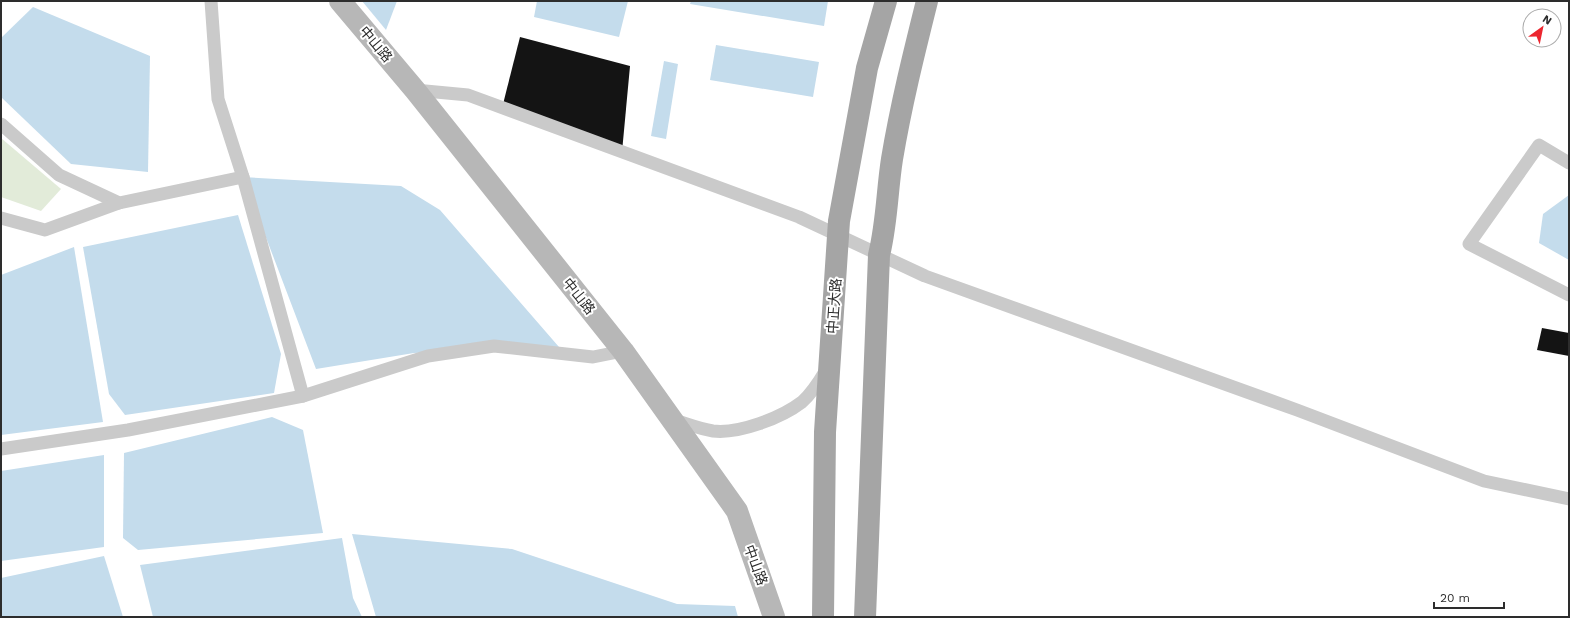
<svg xmlns="http://www.w3.org/2000/svg" width="1570" height="618" font-family="'Work Sans','Noto Sans TC',sans-serif">
<rect width="100%" height="100%" fill="#fff"/>
<!-- green -->
<path fill="#e2ebd9" d="M 1,138 L 61,189 L 41,211 L 1,197 Z"/>
<!-- water -->
<g fill="#c4dcec">
<path d="M 362,1 L 397,1 L 386,30 Z"/>
<path d="M 537,1 L 628,1 L 619,37 L 534,17 Z"/>
<path d="M 691,1 L 828,1 L 824,26 L 690,4 Z"/>
<path d="M 33,7 L 150,56 L 148,172 L 71,164 L 1,97 L 1,38 Z"/>
<path d="M 716,45 L 819,62 L 813,97 L 710,80 Z"/>
<path d="M 664,61 L 678,64 L 666,139 L 651,136 Z"/>
<path d="M 243,177 L 401,186 L 440,210 L 559,347 L 414,353 L 316,369 Z"/>
<path d="M 1569,195 L 1569,260 L 1539,243 L 1543,214 Z"/>
<path d="M 238,215 L 281,354 L 274,393 L 125,415 L 109,394 L 83,247 Z"/>
<path d="M 74,247 L 103,422 L 1,435 L 1,275 Z"/>
<path d="M 272,417 L 303,430 L 323,533 L 138,550 L 123,538 L 124,453 Z"/>
<path d="M 104,455 L 104,547 L 1,561 L 1,471 Z"/>
<path d="M 352,534 L 512,549 L 677,604 L 735,606 L 738,617 L 376,617 Z"/>
<path d="M 342,538 L 353,598 L 362,617 L 153,617 L 140,565 Z"/>
<path d="M 104,556 L 123,617 L 1,617 L 1,578 Z"/>
</g>
<!-- building -->
<g fill="#141414">
<path d="M 520,37 L 630,66 L 622,152 L 501,112 Z"/>
<path d="M 1542,328 L 1569,333 L 1569,356 L 1537,350 Z"/>
</g>
<g fill="none" stroke-linecap="round" stroke-linejoin="round">
<!-- lane -->
<g stroke="#cacaca" stroke-width="13">
<path d="M 211,1 L 218,99 L 243,177 L 303,396"/>
<path d="M 415,90 L 468,95 L 799,217 L 925,276 L 1297,410 L 1484,481 L 1569,499"/>
<path d="M 1,124 L 59,175 L 119,203 L 243,177"/>
<path d="M 1569,163 L 1539,145 L 1469,244 L 1569,295"/>
<path d="M 1,218 L 45,230 L 119,203"/>
<path d="M 671,419 C 685,423 699,429 713,431 C 739,434 781,418 802,402 C 812,393 819,382 826,370"/>
<path d="M 1,449 L 128,430 L 303,396 L 428,356 L 494,346 L 593,357 L 623,351"/>
</g>
<!-- secondary -->
<path stroke="#b7b7b7" stroke-width="22" d="M 340,1 L 415,90 L 623,351 L 737,511 L 774,617"/>
<!-- primary -->
<g stroke="#a5a5a5" stroke-width="22">
<path d="M 823,617 L 825,432 L 839,221 L 867,68 L 886,1"/>
<path d="M 865,617 L 879,255 C 887,223 887,191 892,159 C 901,105 914,53 927,1"/>
</g>
</g>
<g text-anchor="middle" dominant-baseline="central" stroke-width="4" stroke-linejoin="round" paint-order="stroke">
<!-- street labels -->
<g font-size="14" fill="#2d2d2d" stroke="#fff">
<text transform="translate(376 44) rotate(50)">中山路</text>
<text transform="translate(579 296) rotate(51)">中山路</text>
<text transform="translate(834 306) rotate(-86)">中正大路</text>
<text transform="translate(756 565) rotate(70)">中山路</text>
</g>
</g>
<!-- border -->
<rect width="1570" height="618" fill="none" stroke="#2d2d2d" stroke-width="4"/>
<!-- north arrow -->
<g transform="translate(1542 28) rotate(33)"><circle r="19" fill="#ffffff" stroke="#ababab"/>
<path d="M0-3L7 15L0 10L-7 15Z" fill="#ec262f"/>
<text y="-6" font-size="11" font-weight="bold" text-anchor="middle" fill="#2d2d2d">N</text>
</g>
<!-- scale -->
<path d="M1434 602v6h70v-6" fill="none" stroke="#2d2d2d" stroke-width="2"/>
<text x="1440" y="602" font-size="12" fill="#2d2d2d" stroke="#ffffff" stroke-width="3" paint-order="stroke">20 m</text>
</svg>
